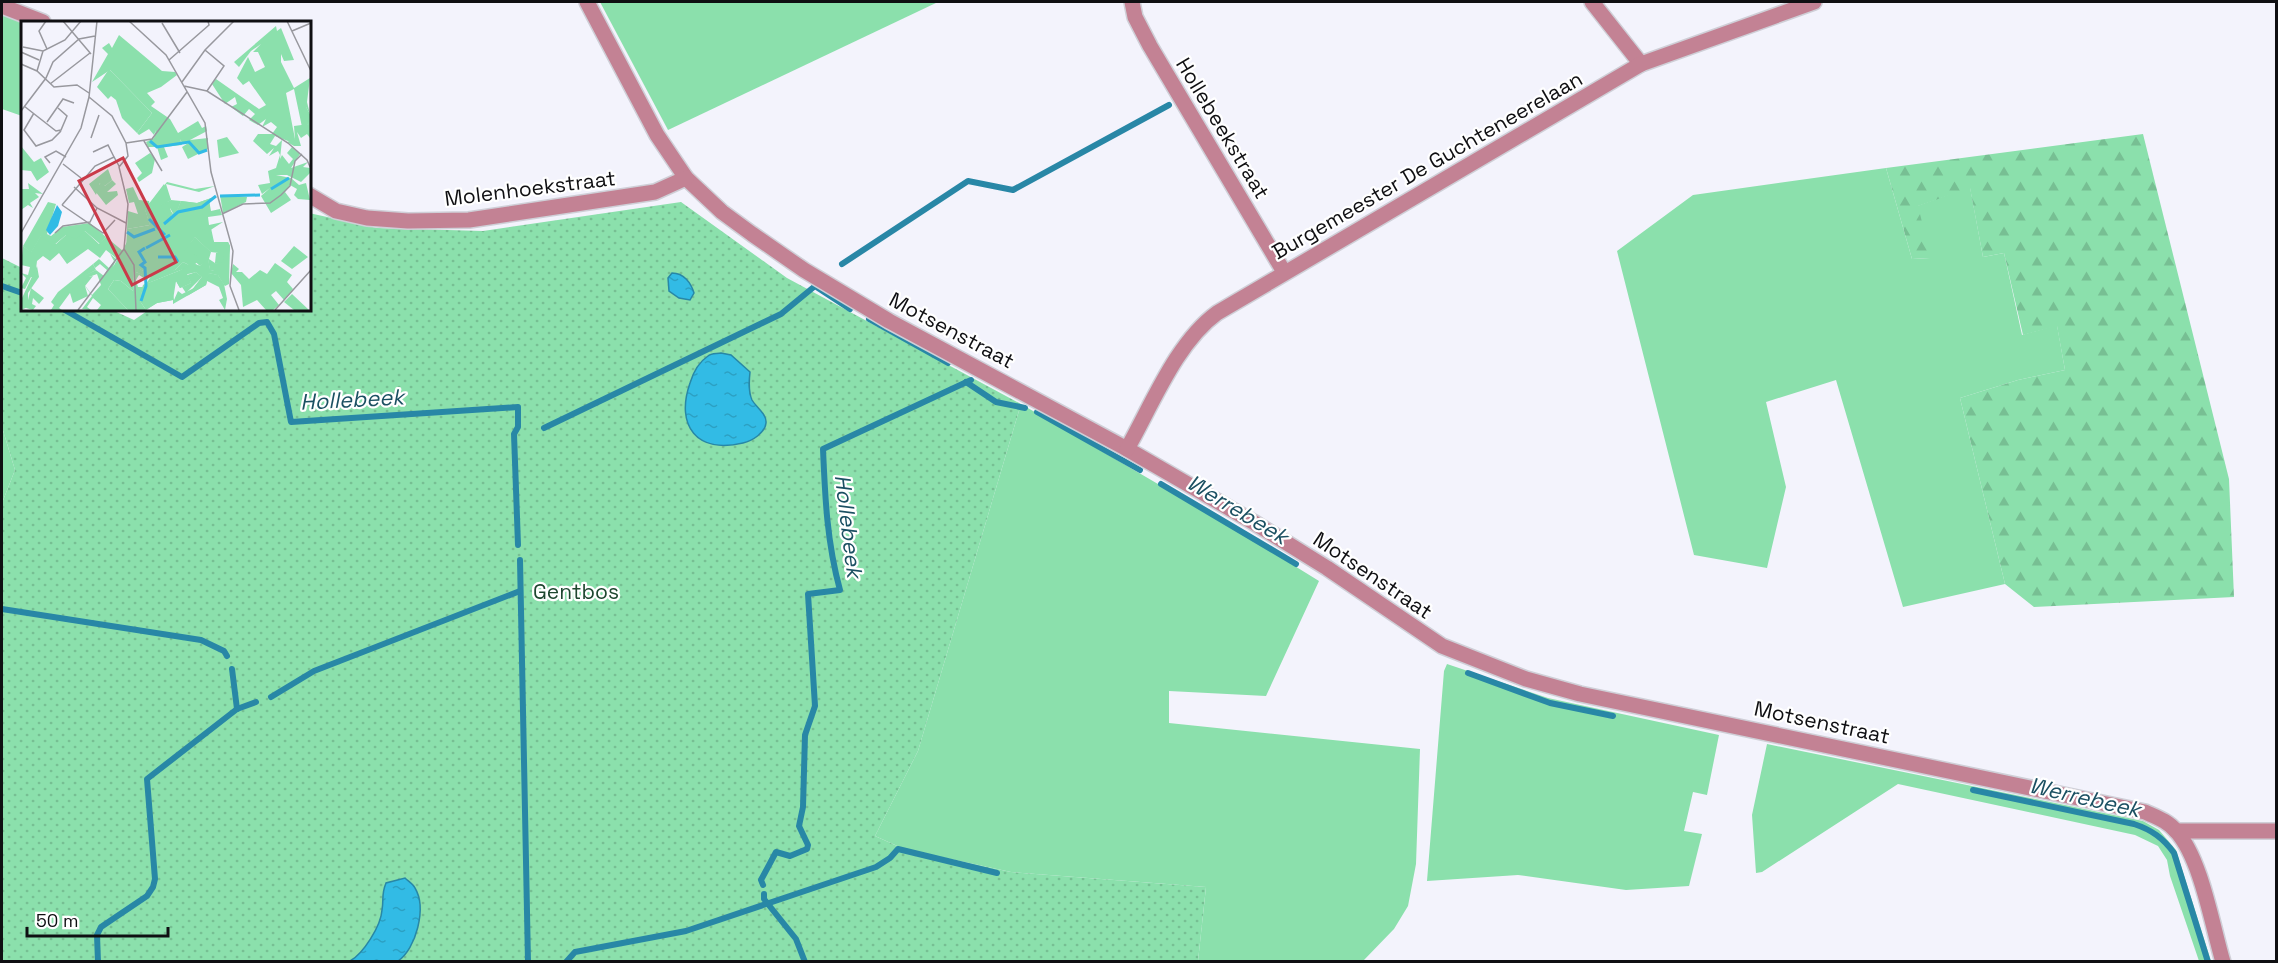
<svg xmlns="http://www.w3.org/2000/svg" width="2278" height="963" font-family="'Space Grotesk',sans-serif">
<defs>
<pattern id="forest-firs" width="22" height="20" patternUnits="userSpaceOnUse" patternTransform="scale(1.5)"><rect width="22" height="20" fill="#8be0ac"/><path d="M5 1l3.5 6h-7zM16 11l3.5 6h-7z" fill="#77bf93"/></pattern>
<pattern id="park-dots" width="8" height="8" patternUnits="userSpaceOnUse" patternTransform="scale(1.5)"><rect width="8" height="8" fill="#8be0ac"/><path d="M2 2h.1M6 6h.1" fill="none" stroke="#77bf93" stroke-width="1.8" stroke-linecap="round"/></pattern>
<pattern id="water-ripples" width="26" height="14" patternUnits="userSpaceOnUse" patternTransform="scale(1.5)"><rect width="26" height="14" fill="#32bbe5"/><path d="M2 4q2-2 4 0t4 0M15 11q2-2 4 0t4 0" fill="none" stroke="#2ba0c3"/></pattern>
</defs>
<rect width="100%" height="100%" fill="#f3f3fc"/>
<!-- grass -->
<g fill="#8be0ac">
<path d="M 600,2 L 938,2 L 668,130 Z"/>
<path d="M 2,14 L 25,22 L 22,22 L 22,116 L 2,109 Z"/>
<path d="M 1886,168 L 1912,259 L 1930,258 L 1917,206 L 1970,187 L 1983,257 L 2004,253 L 2022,335 L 2057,325 L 2065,370 L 2018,380 L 1960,398 L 2005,584 L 1903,607 L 1836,380 L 1766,402 L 1786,487 L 1767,568 L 1694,555 L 1617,251 L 1693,195 Z"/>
<path d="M 1021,404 L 1235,529 L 1319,581 L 1266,696 L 1169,691 L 1169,723 L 1420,749 L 1416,864 L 1408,906 L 1394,929 L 1363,961 L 1198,961 L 1206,887 L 1011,872 L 904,849 L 875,836 L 918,751 Z"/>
<path d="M 2,427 L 15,470 L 2,503 Z"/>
<path d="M 1447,664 L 1548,698 L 1719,735 L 1707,795 L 1693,792 L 1684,831 L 1702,834 L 1689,886 L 1626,890 L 1518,875 L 1427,881 L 1444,671 Z"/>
<path d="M 1767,744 L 2143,821 L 2159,830 L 2176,850 L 2211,961 L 2199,961 L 2170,876 L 2167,860 L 2158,846 L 2135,835 L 1898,784 L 1762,872 L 1756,873 L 1752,815 Z"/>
</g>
<!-- forest -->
<path fill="url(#forest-firs)" d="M 2143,134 L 2229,479 L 2234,597 L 2034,607 L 2005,584 L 1960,398 L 2018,380 L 2065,370 L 2057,326 L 2023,335 L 2004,253 L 1983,257 L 1970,188 L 1918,206 L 1931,258 L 1912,259 L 1886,168 Z"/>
<!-- park -->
<path fill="url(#park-dots)" d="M 681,202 L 787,278 L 1021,404 L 918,751 L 875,836 L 904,849 L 1011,872 L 1206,887 L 1198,961 L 2,961 L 2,503 L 15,470 L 2,427 L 2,258 L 22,268 L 22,309 L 110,309 L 134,320 L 150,309 L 309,309 L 309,213 L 377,228 L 483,231 Z"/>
<!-- water -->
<g fill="url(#water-ripples)" stroke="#2887a6" stroke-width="1.5">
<path d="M 672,273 C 684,273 691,283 694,293 L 690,300 L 679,298 L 669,291 L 668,278 Z"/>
<path d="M 721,353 L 731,355 L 750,372 C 749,381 748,391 752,400 C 756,407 767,414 766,423 C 765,433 752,441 743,443 C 697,454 675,426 690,383 C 693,373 699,362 708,356 C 711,353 717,354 721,353 Z"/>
<path d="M 405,878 C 408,881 413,884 415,888 C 427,908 416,949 398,961 L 350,961 C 363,954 381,926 382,910 C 384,899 381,895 386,883 Z"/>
</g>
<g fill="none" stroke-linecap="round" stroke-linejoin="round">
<!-- stream -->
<g stroke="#2887a6" stroke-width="6">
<path d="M 842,264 L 968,181 L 1013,190 L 1169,105"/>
<path d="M 2,286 L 22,293"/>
<path d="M 63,309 L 182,377 L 259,323 L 267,322 L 274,334 L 291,422 L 518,407 L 518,427 L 514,434 L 518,545"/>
<path d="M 869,319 L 948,363"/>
<path d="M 966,382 L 996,402 L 1025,408"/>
<path d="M 1037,412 L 1140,470"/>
<path d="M 544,428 L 781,314 L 815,286 L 850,309"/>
<path d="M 1161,484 L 1296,564"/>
<path d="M 520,560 L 528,962"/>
<path d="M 2,609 L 201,640 L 224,651 L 227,656"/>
<path d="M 232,669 L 237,709"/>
<path d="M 1468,673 L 1550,703 L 1613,716"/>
<path d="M 271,697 L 314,671 L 520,591"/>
<path d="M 1973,790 L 2134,824 C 2152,830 2163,838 2174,853 L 2208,962"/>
<path d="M 763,885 L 761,880 L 776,852 L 790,856 L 807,849 L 808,845 L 799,826 L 803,807 L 805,735 L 815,706 L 808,594 L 840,590 C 827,543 825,497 823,449 L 971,380"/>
<path d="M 764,894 L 764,899 L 796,939 L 805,962"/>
<path d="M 98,962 L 97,935 L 101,927 L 147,896 L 153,887 L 155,879 L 147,779 L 237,709 L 256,702"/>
<path d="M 566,962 L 575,952 L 686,931 L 876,867 L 890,858 L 898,849 L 997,873"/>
</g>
<!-- street casing -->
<g stroke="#cfcfd7" stroke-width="18">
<g id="street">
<path d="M 587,2 L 657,135 L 686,178 L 722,212 L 752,234 L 804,270 L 889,321 L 1127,449 L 1253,522 L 1327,568 L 1442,646 L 1526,679 L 1580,694 L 2145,812 C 2156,817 2168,821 2176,831 C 2201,858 2212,925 2223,962"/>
<path d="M 1132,2 L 1135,17 L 1150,46 L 1284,272"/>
<path d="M 1592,2 L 1641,64"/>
<path d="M 2,6 L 43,22"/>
<path d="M 309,195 L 336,211 L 367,218 L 408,221 L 469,220 L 655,192 L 686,178"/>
<path d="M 1127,449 C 1152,405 1176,343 1217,313 L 1641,64 L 1814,2"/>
<path d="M 2176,831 L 2276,831"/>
</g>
</g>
<!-- street -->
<use href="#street" stroke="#c38294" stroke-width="15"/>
</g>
<g text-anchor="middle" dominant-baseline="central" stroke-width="4.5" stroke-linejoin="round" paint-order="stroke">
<!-- street labels -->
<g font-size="21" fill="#0f0f12" stroke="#fff">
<text transform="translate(1223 128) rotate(59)">Hollebeekstraat</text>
<text transform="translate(1427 165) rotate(-30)">Burgemeester De Guchteneerelaan</text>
<text transform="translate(530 188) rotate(-7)">Molenhoekstraat</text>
<text transform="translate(952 330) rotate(28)">Motsenstraat</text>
<text transform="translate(1373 575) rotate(34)">Motsenstraat</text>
<text transform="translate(1822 722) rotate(12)">Motsenstraat</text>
</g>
<!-- park labels -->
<g font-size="21" fill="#1e472f" stroke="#fff">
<text x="576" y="591">Gentbos</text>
</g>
<!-- water labels -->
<g font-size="22" font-style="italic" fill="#1b5062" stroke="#fff">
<text transform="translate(352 399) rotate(-3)">Hollebeek</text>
<text transform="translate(1238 509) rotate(31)">Werrebeek</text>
<text transform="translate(849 526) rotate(83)">Hollebeek</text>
<text transform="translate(2085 797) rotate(13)">Werrebeek</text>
</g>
</g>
<!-- overview -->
<g transform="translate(21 21)">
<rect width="290" height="290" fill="#f3f3fc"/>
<path d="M 255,5 L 256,10 L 260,7 L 273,39 L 263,40 L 260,33 L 260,41 L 273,67 L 289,57 L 286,81 L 289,93 L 285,86 L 288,103 L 281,106 L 273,68 L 265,72 L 274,118 L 272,122 L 254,115 L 249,123 L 255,125 L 261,119 L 259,138 L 261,134 L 268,143 L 272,138 L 266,132 L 271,126 L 279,133 L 270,147 L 287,141 L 282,146 L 289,147 L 289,152 L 280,161 L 266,154 L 255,154 L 270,157 L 278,164 L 285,162 L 289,179 L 277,178 L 273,174 L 276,168 L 269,164 L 264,171 L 270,179 L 250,192 L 240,175 L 249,167 L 241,173 L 237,164 L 249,162 L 247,150 L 255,147 L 259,134 L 257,130 L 248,135 L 253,127 L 246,133 L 232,120 L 237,113 L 251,113 L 256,106 L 250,101 L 241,106 L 245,98 L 237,104 L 228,99 L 234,93 L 228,88 L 222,95 L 210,86 L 216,83 L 214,76 L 204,83 L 191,63 L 195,58 L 238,88 L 245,84 L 228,60 L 222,64 L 216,57 L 227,36 L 234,51 L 244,46 L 237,31 L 232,31 L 240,23 L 230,30 L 218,46 L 213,41 ZM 98,14 L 141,50 L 154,51 L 156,54 L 140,66 L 126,72 L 134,81 L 130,85 L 149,98 L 157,112 L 177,100 L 181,107 L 185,105 L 186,110 L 169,119 L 187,117 L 187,128 L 167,138 L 161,126 L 169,121 L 161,122 L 159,118 L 161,124 L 143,126 L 147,136 L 140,139 L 136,126 L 127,126 L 125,121 L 133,117 L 135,109 L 133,114 L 128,108 L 118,114 L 116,112 L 131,92 L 89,49 L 71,61 L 87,33 L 81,27 L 88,22 L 91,27 ZM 206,116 L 218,132 L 198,137 L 196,119 ZM 129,132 L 134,138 L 131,152 L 118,161 L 116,157 L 121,152 L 114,142 ZM 91,159 L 95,163 L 86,171 L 96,170 L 97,174 L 85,184 L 74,170 L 80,161 L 84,165 ZM 7,162 L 22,173 L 14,172 L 18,176 L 9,182 L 12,187 L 7,184 L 0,189 L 0,168 L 8,168 ZM 112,166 L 118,179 L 128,180 L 129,186 L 124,188 L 129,204 L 106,208 L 107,190 L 117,193 L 113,181 L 108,182 L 105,168 ZM 199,174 L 226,176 L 225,181 L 202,192 ZM 150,179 L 160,180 L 154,196 L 149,187 L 151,196 L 146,200 L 139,184 ZM 64,210 L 78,223 L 85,216 L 102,230 L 96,238 L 85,229 L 79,237 L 67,228 L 46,243 L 38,232 L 29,240 L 22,235 L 16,240 L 14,256 L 10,256 L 4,268 L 0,267 L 5,257 L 0,252 L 7,254 L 9,246 L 0,244 L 2,225 L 10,231 L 20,214 L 35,223 L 45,214 ZM 174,216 L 190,231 L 188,238 L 194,242 L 195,232 L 207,227 L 202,242 L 193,243 L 193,250 L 189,249 L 187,239 L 179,245 L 162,230 ZM 273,225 L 287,236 L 271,248 L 260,240 ZM 162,241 L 170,245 L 125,263 L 132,252 L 154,249 ZM 254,242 L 271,254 L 266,261 L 272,268 L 263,279 L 255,270 L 250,274 L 258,284 L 252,289 L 245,289 L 236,279 L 222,286 L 220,264 L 210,252 L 212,243 L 218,248 L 215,251 L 221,251 L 228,258 L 239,249 L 246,253 ZM 72,243 L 75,249 L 60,257 L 72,255 L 64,265 L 67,275 L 52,282 L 49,272 L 38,287 L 41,289 L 30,289 L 33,284 L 30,281 L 37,271 ZM 113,245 L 123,250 L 123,255 L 115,251 L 115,259 L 117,266 L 122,266 L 119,280 L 125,289 L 107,289 L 87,268 L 93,259 L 100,260 L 112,270 ZM 175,251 L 181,256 L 165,272 L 161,266 L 170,262 L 166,254 ZM 188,252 L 197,254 L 203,263 L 206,278 L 204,289 L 198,279 L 202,277 L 198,266 L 184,259 ZM 10,267 L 23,277 L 18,283 L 12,277 L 11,283 L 15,285 L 12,289 L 5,287 ZM 271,273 L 288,289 L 273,289 L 263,281 Z" fill="#8be0ac"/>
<path d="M 285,86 L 289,93 L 289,117 L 286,113 L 280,117 L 276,111 L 280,125 L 273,125 L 266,121 L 274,118 L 273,105 L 288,103 L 280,90 ZM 0,125 L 13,141 L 20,137 L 28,151 L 16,160 L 10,150 L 0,149 ZM 87,148 L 91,159 L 84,165 L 79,162 L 75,174 L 68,163 ZM 146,161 L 174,168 L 194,165 L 178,171 L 145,163 L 150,179 L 146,181 L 148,186 L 145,182 L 140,184 L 146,199 L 151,196 L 148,187 L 154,196 L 160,180 L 176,182 L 196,175 L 188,179 L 190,190 L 199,188 L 201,194 L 187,196 L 188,204 L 202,201 L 188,210 L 193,221 L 207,221 L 209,225 L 204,265 L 197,254 L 188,252 L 185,264 L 152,283 L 152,279 L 136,282 L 125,289 L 119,280 L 122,264 L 153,254 L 169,242 L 162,241 L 154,249 L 132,252 L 126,259 L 118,254 L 115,259 L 115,251 L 122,254 L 123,250 L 113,246 L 112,270 L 100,260 L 93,259 L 87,268 L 107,289 L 76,289 L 80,284 L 72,277 L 66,286 L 70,289 L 61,288 L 71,275 L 62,262 L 54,269 L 61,277 L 47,264 L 52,268 L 58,263 L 58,257 L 75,249 L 83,255 L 86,249 L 79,243 L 74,247 L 72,243 L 78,238 L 88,247 L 93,240 L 89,233 L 95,238 L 92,246 L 106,221 L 129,204 L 124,188 ZM 174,216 L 190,231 L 203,232 L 202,241 L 193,243 L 193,250 L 189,249 L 187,238 L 179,245 L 174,243 L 178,239 L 176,235 L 163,230 ZM 175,251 L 181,256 L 173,267 L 161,273 L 157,270 L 153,279 L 151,267 L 155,260 L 159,267 L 170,262 L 166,253 ZM 76,253 L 80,264 L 71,274 L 60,259 ZM 27,181 L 35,183 L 26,213 L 30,215 L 41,206 L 69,202 L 85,216 L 79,223 L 64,210 L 55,218 L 45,214 L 32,225 L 20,215 L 10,232 L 2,225 ZM 16,245 L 18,256 L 7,272 L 7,286 L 0,289 L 1,277 Z" fill="#8be0ac" fill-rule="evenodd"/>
<path d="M 88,48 L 131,92 L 116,112 L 101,97 L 95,79 L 90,75 L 87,78 L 76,66 ZM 143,163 L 150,179 L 140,184 L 146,199 L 154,195 L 160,180 L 176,182 L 196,175 L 188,179 L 189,189 L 176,196 L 181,199 L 179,209 L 190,207 L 193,221 L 207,221 L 209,225 L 208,263 L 204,265 L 197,254 L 188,252 L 185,264 L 166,275 L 181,256 L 175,251 L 166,253 L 170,262 L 159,267 L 155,260 L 152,279 L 136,282 L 126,288 L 119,280 L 122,264 L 170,245 L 162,241 L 151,251 L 132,252 L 123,259 L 123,250 L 114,245 L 105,228 L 106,208 L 129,204 L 124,188 ZM 174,216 L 190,231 L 203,232 L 202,241 L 193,243 L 193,250 L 189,249 L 187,238 L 179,245 L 174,243 L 178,239 L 176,235 L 163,230 Z" fill="#8be0ac" fill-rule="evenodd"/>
<path d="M 36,184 L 41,191 L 37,205 L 29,214 L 25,209 Z" fill="#32bbe5"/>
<path fill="none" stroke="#32bbe5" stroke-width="3" d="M 129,120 L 136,126 L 168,121 L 178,132 L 186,129M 250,168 L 268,157M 199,175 L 239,174M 128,198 L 144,214M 143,203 L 157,191 L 181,186 L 195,175M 106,211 L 113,216 L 134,208M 125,227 L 149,214M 137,236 L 154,236 L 157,241M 120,280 L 125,265 L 124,247 L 120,244 L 124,241 L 118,231 L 124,227"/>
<path fill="none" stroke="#98989e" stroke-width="1.5" d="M 25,0 L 18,10 L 26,28M 42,0 L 70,33M 108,0 L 145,34 L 184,102 L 190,151 L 212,230 L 209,265 L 218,289M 266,0 L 290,50M 141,2 L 159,32M 271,10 L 290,2M 2,26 L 22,30M 184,29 L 203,45 L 186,70M 0,31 L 18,39M 148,39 L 188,4 L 187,0M 0,43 L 16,50 L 33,66 L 56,64 L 68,72M 16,50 L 22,30 L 44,19 L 60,0M 161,61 L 184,29 L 213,0M 29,63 L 69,32M 163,65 L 186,70 L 267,122 L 286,139 L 290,148M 3,85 L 35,110 L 40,109 L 46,95 L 37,87M 0,90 L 25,57 L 32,41 L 58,18 L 74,15M 13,92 L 3,109 L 15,125 L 31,119 L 40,110M 26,101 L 42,78 L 53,82M 70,117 L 78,94M 123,120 L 141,150M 105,122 L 131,118 L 166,71M 72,131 L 87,124 L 93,136M 29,142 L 24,136 L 35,130 L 45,136M 42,143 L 60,157M 53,166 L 76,187 L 105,202M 41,184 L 74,145 L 93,136 L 98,145M 41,184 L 82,212 L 94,199M 201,193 L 222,183 L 249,182 L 260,174 L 269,165 L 274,140 L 281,133M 0,212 L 60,107 L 68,76 L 76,0M 34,212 L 42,205 L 69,201 L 76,187M 103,228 L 113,244 L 115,289M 57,289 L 103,228 L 107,183 L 98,146 L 107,135 L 105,122 L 91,95 L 68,76M 254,289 L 290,249"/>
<path fill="#ca3a49" fill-opacity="0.15" stroke="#ca3a49" stroke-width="3" d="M 102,137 L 155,241 L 111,264 L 58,160 Z"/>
<rect width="290" height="290" fill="none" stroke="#0f0f12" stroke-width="3"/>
</g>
<!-- border -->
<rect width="2278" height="963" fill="none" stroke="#0f0f12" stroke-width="6"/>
<!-- scale -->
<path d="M27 927v9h141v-9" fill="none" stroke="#0f0f12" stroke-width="3"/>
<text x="36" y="927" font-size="18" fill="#0f0f12" stroke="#ffffff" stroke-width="4.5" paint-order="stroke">50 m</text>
</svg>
